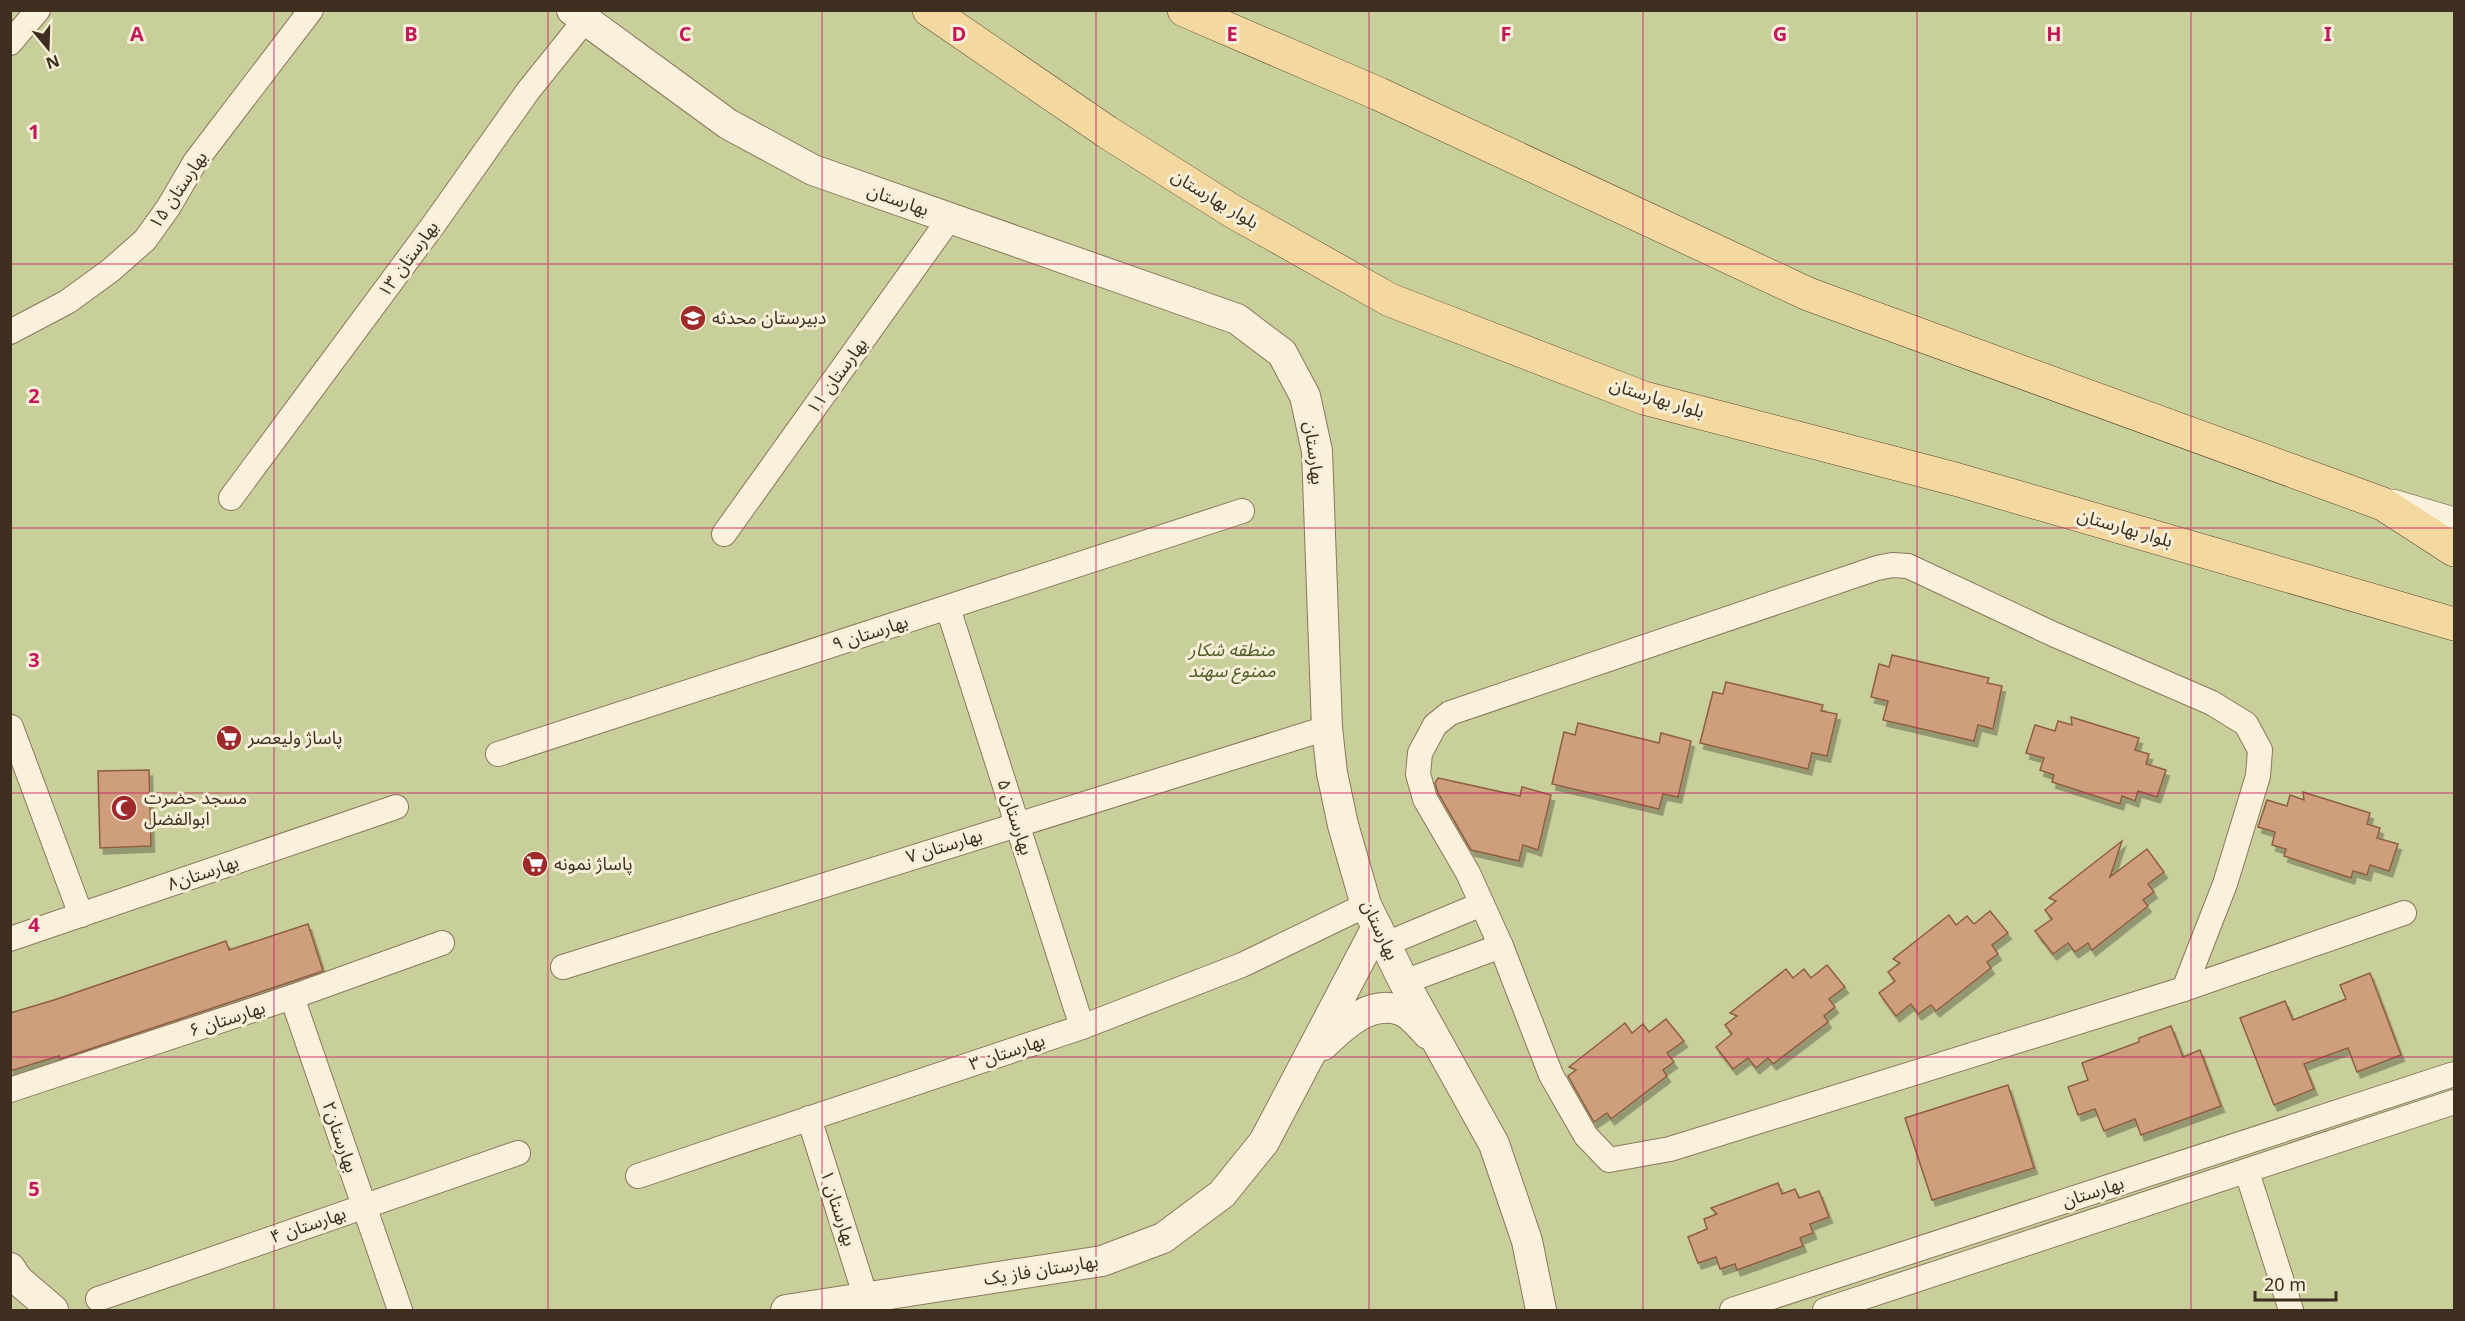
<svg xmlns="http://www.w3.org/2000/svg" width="2465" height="1321" font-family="Georgia,'Noto Sans Arabic',serif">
<defs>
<filter id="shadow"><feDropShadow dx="3.5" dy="6" stdDeviation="0" flood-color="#0004"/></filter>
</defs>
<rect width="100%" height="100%" fill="#f0e4c8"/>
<!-- green -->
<path fill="#c9cf9b" d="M 10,11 L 2454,11 L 2454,1310 L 11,1310 Z"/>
<!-- building -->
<g fill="#cf9f7d" stroke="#8d5f41" stroke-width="1.5" filter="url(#shadow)">
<path d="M 1892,655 L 1989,678 L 1987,683 L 2002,686 L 1993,729 L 1978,725 L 1974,741 L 1883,720 L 1888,701 L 1871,697 L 1879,664 L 1889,667 Z"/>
<path d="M 1726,682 L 1823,705 L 1821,711 L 1837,714 L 1827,756 L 1812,753 L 1808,769 L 1700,743 L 1713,692 L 1723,694 Z"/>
<path d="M 2071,717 L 2139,738 L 2135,750 L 2149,754 L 2146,764 L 2166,770 L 2157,797 L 2138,791 L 2135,801 L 2122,796 L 2120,804 L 2052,782 L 2054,775 L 2040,770 L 2044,758 L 2026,753 L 2035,725 L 2055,731 L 2058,721 L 2072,725 Z"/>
<path d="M 1578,723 L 1659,743 L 1661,733 L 1691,741 L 1678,797 L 1663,794 L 1659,809 L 1552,784 L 1564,732 L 1575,735 Z"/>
<path d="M 149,770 L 151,846 L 100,848 L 98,771 Z"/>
<path d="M 1438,778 L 1520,796 L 1522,787 L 1551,795 L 1538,850 L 1523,845 L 1519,861 L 1471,850 L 1438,793 L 1435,783 Z"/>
<path d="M 2303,792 L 2370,813 L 2367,824 L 2380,828 L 2377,838 L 2398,844 L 2389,871 L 2370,865 L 2367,875 L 2353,871 L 2351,878 L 2284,856 L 2286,849 L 2272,845 L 2275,832 L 2258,827 L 2267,800 L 2287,806 L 2290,795 L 2304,800 Z"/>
<path d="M 2122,841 L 2110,877 L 2147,849 L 2164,872 L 2148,884 L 2154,892 L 2143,900 L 2148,906 L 2092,950 L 2088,943 L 2075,952 L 2068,943 L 2053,954 L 2035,931 L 2052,919 L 2045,910 L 2056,901 L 2049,898 Z"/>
<path d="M 1990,911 L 2008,933 L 1992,945 L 1998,954 L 1987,962 L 1991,968 L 1936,1011 L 1931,1005 L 1918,1014 L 1911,1004 L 1896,1016 L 1879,993 L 1895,981 L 1888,972 L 1900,963 L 1893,959 L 1949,915 L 1956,925 L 1967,916 L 1974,924 Z"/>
<path d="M 308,924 L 323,971 L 60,1059 L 59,1056 L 10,1071 L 10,1013 L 54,1000 L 226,941 L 229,950 Z"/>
<path d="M 1827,965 L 1845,987 L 1829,999 L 1835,1007 L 1824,1016 L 1828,1022 L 1773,1064 L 1768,1058 L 1756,1068 L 1748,1058 L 1733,1069 L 1716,1047 L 1732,1034 L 1725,1025 L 1737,1016 L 1730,1013 L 1786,969 L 1793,978 L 1804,969 L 1811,978 Z"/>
<path d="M 2370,973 L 2401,1055 L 2357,1072 L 2348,1048 L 2304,1064 L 2314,1089 L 2274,1105 L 2240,1018 L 2285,1001 L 2293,1020 L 2346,999 L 2340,985 Z"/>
<path d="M 1666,1019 L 1684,1041 L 1667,1053 L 1674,1062 L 1663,1070 L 1667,1076 L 1611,1119 L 1607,1113 L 1594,1122 L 1568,1076 L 1576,1070 L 1569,1067 L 1625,1023 L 1632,1033 L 1643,1024 L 1649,1032 Z"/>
<path d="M 2171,1026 L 2183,1057 L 2200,1050 L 2221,1106 L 2141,1135 L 2135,1119 L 2104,1131 L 2095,1109 L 2078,1115 L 2068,1087 L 2088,1080 L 2082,1063 L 2139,1042 L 2139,1038 Z"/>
<path d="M 2008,1085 L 2034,1168 L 1932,1200 L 1905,1118 Z"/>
<path d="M 1778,1183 L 1782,1194 L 1795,1189 L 1799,1198 L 1819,1191 L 1829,1217 L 1810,1224 L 1813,1233 L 1800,1238 L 1803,1246 L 1737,1270 L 1735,1264 L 1720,1269 L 1716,1257 L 1698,1263 L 1688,1237 L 1707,1229 L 1704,1219 L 1717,1214 L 1711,1208 Z"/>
</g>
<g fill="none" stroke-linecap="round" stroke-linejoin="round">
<!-- minor casing -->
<g stroke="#8d765c" stroke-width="26">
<g id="minor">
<path d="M 10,43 L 38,10"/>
<path d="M 10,332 L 67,302 L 111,270 L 145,240 L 168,208 L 195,162 L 311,10"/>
<path d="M 231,498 L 434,224 L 528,91 L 585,20"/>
<path d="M 724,534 L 950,218"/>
<path d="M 1892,565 L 1908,566 L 2053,634 L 2212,703 L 2246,724 L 2260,750 L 2258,776 L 2225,884 L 2184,989 L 1670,1149 L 1609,1160 L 1586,1136 L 1551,1075 L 1501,946 L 1468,873 L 1425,799 L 1418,774 L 1420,753 L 1435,725 L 1450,713 L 1877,568 Z"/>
<path d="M 948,608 L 1082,1027"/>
<path d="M 11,727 L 81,915"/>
<path d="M 498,754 L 1242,511"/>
<path d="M 10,939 L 396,807"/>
<path d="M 1386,944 L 1482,904"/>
<path d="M 563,967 L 1327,728"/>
<path d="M 1404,982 L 1501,946"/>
<path d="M 2184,989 L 2404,913"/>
<path d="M 292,997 L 400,1310"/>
<path d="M 10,1090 L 292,997 L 442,943"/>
<path d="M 809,1118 L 866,1298"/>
<path d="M 2247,1172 L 2291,1310"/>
<path d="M 638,1176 L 1082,1027 L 1242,965 L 1366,905"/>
<path d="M 98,1299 L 518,1153"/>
<path d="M 1732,1310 L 2454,1074"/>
<path d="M 1825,1310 L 2454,1102"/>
</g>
</g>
<!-- tertiary casing -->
<g stroke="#8d765c" stroke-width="32">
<g id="tertiary">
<path d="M 572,10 L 728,124 L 813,170 L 1237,319 L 1282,353 L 1305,396 L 1317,451 L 1327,728 L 1332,773 L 1343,825 L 1366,905 L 1404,982 L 1494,1144 L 1527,1241 L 1541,1310"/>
<path d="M 1323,1045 C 1343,1026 1369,1000 1400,1010 C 1411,1013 1420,1026 1428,1034"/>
<path d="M 10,1268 L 18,1280 L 53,1310"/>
<path d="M 786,1310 L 1102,1261 L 1163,1238 L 1222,1194 L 1264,1142 L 1377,927"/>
</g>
</g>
<!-- secondary casing -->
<g stroke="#6f573f" stroke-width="34">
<path id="secondary" d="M 2393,506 L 2454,524"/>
</g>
<!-- primary casing -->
<g stroke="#5b4430" stroke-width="34">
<g id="primary">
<path d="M 929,10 L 1107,132 L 1232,211 L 1390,300 L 1644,398 L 1955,479 L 2454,624"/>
<path d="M 1184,10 L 1379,94 L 1808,294 L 2383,504 L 2454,550"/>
</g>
</g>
<!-- minor -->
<use href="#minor" stroke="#faf1dc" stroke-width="24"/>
<!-- tertiary -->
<use href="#tertiary" stroke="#faf1dc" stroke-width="30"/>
<!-- secondary -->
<use href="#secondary" stroke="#faf1dc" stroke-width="33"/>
<!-- primary -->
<use href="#primary" stroke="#f3d9a0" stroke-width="33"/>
</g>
<!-- grid -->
<path fill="none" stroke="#c2185b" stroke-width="1.5" stroke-opacity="0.55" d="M 274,10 L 274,1310M 548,10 L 548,1310M 822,10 L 822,1310M 1096,10 L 1096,1310M 1369,10 L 1369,1310M 1643,10 L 1643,1310M 1917,10 L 1917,1310M 2191,10 L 2191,1310M 10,264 L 2454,264M 10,528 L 2454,528M 10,793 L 2454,793M 10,1057 L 2454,1057"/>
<!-- icons -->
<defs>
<g id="school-disc" transform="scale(1.35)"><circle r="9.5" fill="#9e2a2b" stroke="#f7eed8"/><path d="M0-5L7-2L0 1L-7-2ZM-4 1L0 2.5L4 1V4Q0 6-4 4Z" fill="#fff"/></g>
<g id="supermarket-disc" transform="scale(1.35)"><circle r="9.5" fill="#9e2a2b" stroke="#f7eed8"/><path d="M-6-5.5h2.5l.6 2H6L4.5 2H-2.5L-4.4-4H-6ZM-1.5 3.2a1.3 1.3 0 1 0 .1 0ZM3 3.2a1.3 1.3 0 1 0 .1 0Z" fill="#fff"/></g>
<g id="mosque-disc" transform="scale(1.35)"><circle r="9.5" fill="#9e2a2b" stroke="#f7eed8"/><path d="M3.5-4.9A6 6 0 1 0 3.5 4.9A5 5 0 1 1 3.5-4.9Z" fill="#fff"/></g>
</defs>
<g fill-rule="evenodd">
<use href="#school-disc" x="693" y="318"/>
<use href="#supermarket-disc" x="229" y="738"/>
<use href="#mosque-disc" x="124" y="808"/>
<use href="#supermarket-disc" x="535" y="864"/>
</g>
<g text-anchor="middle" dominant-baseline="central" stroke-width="6" stroke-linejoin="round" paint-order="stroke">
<!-- street labels -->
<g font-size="18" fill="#3d2e20" stroke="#f7eed8">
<text transform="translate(178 190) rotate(-56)">بهارستان ۱۵</text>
<text transform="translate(1215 199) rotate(31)">بلوار بهارستان</text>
<text transform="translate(898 200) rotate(19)">بهارستان</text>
<text transform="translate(408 259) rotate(-54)">بهارستان ۱۳</text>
<text transform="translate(837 376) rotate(-54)">بهارستان ۱۱</text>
<text transform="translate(1657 398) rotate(17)">بلوار بهارستان</text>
<text transform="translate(1314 453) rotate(83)">بهارستان</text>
<text transform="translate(2125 528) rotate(16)">بلوار بهارستان</text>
<text transform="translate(870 633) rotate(-18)">بهارستان ۹</text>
<text transform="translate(1015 817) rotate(72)">بهارستان ۵</text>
<text transform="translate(944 846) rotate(-17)">بهارستان ۷</text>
<text transform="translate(203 873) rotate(-19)">بهارستان۸</text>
<text transform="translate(1380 930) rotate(65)">بهارستان</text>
<text transform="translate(227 1019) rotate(-18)">بهارستان ۶</text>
<text transform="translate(1007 1052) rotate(-19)">بهارستان ۳</text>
<text transform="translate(340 1137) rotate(71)">بهارستان۲</text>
<text transform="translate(2093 1192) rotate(-18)">بهارستان</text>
<text transform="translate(838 1208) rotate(72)">بهارستان ۱</text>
<text transform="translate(308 1225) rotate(-19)">بهارستان ۴</text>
<text transform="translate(1041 1270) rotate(-9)">بهارستان فاز یک</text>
</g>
<!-- poi labels -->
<g font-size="18" fill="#3d2e20" stroke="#f7eed8" text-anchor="start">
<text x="712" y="318">دبیرستان محدثه</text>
<text x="248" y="738">پاساژ ولیعصر</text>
<text x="144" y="798">مسجد حضرت<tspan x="144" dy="21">ابوالفضل</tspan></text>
<text x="554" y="864">پاساژ نمونه</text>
</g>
<!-- park labels -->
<g font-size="18" font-style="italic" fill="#4d5a26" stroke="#f7eed8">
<text x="1232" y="650">منطقه شکار<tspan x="1232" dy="21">ممنوع سهند</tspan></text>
</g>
</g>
<g font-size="20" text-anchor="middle" font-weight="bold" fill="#c2185b" stroke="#f7eed8" stroke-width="6" stroke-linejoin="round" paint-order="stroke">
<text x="137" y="41">A</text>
<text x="411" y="41">B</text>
<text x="685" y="41">C</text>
<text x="959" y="41">D</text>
<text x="1232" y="41">E</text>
<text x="1506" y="41">F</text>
<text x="1780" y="41">G</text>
<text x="2054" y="41">H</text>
<text x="2328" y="41">I</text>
<text x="34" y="139">1</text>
<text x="34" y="403">2</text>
<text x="34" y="667">3</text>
<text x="34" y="932">4</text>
<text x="34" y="1196">5</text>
</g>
<!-- border -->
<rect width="2465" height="1321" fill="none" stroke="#3d2e20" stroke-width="24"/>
<!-- north arrow -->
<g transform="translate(48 48) rotate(161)" stroke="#f7eed8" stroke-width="4.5" paint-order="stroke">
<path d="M0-4.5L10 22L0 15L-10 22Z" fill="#3d2e20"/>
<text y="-9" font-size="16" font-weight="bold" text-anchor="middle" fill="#3d2e20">N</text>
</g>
<!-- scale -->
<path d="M2255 1291v9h81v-9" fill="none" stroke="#3d2e20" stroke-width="3"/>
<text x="2264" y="1291" font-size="18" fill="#3d2e20" stroke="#f7eed8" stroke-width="4.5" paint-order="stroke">20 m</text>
</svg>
